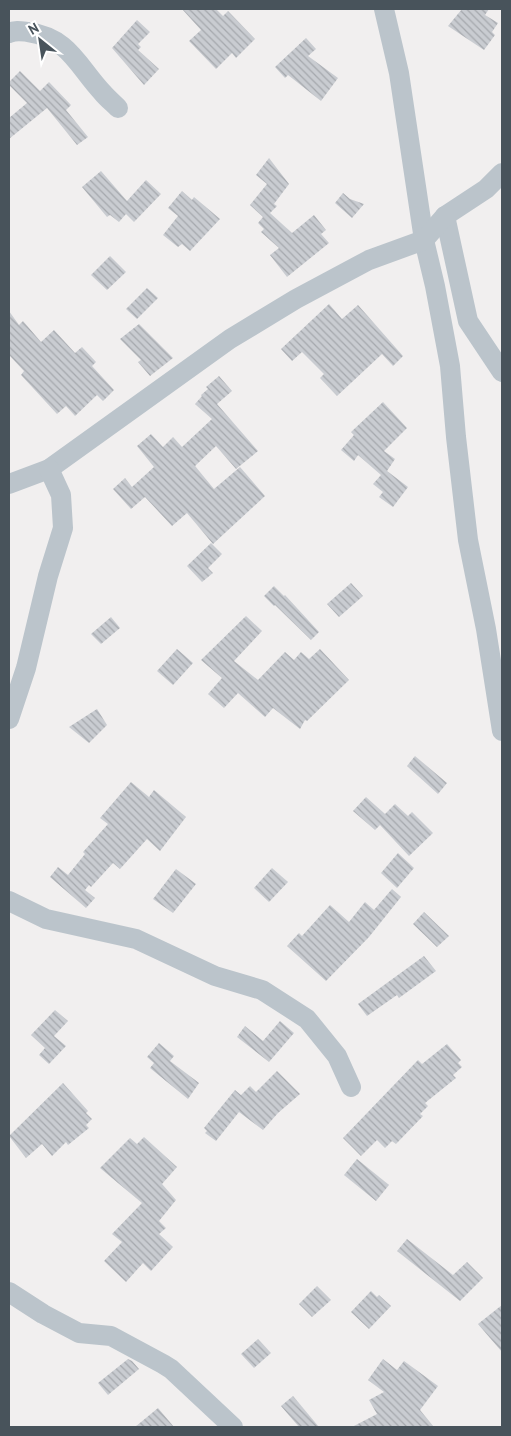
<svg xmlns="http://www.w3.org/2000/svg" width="511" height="1436" font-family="'PT Sans',sans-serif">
<defs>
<pattern id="building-back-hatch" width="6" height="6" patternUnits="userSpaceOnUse" patternTransform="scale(1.25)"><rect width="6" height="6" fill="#c9ccd1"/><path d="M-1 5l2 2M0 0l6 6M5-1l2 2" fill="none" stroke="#a5a8ad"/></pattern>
</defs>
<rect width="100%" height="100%" fill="#f1efef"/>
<!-- building -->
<g fill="url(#building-back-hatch)">
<path d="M 182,9 L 216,9 L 223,16 L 228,11 L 255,39 L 236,58 L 232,53 L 216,69 L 189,41 L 201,30 Z"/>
<path d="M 462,9 L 489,9 L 485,15 L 498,23 L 492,32 L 495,35 L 484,50 L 448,26 Z"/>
<path d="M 137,20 L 150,32 L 138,44 L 141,47 L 138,50 L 159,69 L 144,85 L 112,48 Z"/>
<path d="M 306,38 L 316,49 L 308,56 L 338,78 L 321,101 L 288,75 L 285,78 L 275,67 Z"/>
<path d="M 20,71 L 40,91 L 49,82 L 71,105 L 66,110 L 88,137 L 77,145 L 47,108 L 9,139 L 9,118 L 27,103 L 9,85 L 9,82 Z"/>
<path d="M 269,158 L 289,184 L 274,204 L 277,206 L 270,213 L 292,233 L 314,215 L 326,230 L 321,234 L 329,243 L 287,277 L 270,255 L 279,248 L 261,232 L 264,229 L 258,223 L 263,217 L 250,205 L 267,184 L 256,175 Z"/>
<path d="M 101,171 L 127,201 L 146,180 L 161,194 L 134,222 L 126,214 L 119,222 L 110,215 L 107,217 L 82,187 Z"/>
<path d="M 182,191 L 192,200 L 194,197 L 220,219 L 190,251 L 182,244 L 178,247 L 163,235 L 178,216 L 168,208 Z"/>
<path d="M 343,193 L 350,199 L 364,204 L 352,218 L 335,203 Z"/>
<path d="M 110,256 L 126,272 L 107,290 L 91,275 Z"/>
<path d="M 147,288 L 158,298 L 137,319 L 126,309 Z"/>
<path d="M 329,304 L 342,319 L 358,305 L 403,356 L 393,366 L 382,354 L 337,396 L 320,378 L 324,374 L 302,352 L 292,361 L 281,349 Z"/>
<path d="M 9,311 L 19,325 L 23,321 L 41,342 L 54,330 L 75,353 L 82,347 L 96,362 L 92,366 L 114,390 L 103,401 L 97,395 L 75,416 L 66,406 L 57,414 L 21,375 L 24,371 L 9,355 Z"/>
<path d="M 139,324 L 173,358 L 150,376 L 138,362 L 141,360 L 120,339 Z"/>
<path d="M 219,376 L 232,391 L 217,404 L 258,451 L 236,469 L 216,446 L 195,466 L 214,489 L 240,467 L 265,496 L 213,544 L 187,513 L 172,526 L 145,497 L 131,509 L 113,489 L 125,478 L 132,487 L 154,467 L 137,446 L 151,434 L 163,447 L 173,437 L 182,447 L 212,419 L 195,404 L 202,396 L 201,395 L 208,389 L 206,387 Z"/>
<path d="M 383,402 L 407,428 L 384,451 L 395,459 L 387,471 L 408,487 L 393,507 L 379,497 L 383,492 L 373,484 L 381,475 L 358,455 L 354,461 L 341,450 L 354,435 L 351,432 Z"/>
<path d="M 211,543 L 222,554 L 208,568 L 213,573 L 202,582 L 187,566 Z"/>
<path d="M 351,583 L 363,596 L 339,617 L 327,604 Z"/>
<path d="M 274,586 L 284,596 L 285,595 L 319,632 L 311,640 L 275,605 L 282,598 L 274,606 L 264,596 Z"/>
<path d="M 246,616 L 262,631 L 234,661 L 258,680 L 285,652 L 294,660 L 301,652 L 309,659 L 320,649 L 349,680 L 307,721 L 305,720 L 300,729 L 273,708 L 265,717 L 238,693 L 224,708 L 208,694 L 222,678 L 201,660 Z"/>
<path d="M 111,617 L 120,628 L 101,644 L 91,634 Z"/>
<path d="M 177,649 L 193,663 L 173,685 L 157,671 Z"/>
<path d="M 97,709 L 107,725 L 89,743 L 69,727 Z"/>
<path d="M 415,756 L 447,783 L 438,794 L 407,766 Z"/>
<path d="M 131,782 L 149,797 L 154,790 L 186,817 L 160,851 L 147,839 L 120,869 L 113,863 L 91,887 L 89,885 L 85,890 L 95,898 L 86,908 L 50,877 L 58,867 L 68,875 L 85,854 L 83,852 L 108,824 L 100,818 Z"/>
<path d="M 366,797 L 385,814 L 395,804 L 408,816 L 412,812 L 433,833 L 409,856 L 380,825 L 375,830 L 353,811 Z"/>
<path d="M 398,853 L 414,868 L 397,888 L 381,873 Z"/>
<path d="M 272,868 L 288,882 L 269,902 L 254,888 Z"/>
<path d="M 176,869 L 196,884 L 173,913 L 153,899 Z"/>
<path d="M 392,889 L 401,897 L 369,937 L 326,981 L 287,946 L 299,933 L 302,936 L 330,905 L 349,922 L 365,902 L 374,910 Z"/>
<path d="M 424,912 L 449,936 L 437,947 L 413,924 Z"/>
<path d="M 424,956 L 436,971 L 399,998 L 397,995 L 367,1016 L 358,1004 Z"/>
<path d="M 55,1010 L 68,1021 L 54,1036 L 66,1046 L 49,1064 L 39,1055 L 45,1048 L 31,1035 Z"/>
<path d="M 280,1021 L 294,1033 L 269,1062 L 237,1037 L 245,1026 L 263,1041 Z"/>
<path d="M 159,1043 L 174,1056 L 170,1061 L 199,1083 L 188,1099 L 150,1068 L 154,1063 L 147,1057 Z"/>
<path d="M 447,1044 L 461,1060 L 458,1063 L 462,1067 L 453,1075 L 456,1078 L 425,1103 L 428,1106 L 420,1114 L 423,1116 L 396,1144 L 392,1141 L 385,1148 L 377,1140 L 361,1156 L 343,1138 L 418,1060 L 422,1064 Z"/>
<path d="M 277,1071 L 300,1094 L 278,1113 L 263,1130 L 239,1112 L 216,1141 L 205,1133 L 207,1131 L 204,1128 L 235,1090 L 241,1095 L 250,1086 L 256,1092 Z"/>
<path d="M 63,1083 L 88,1111 L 86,1113 L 92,1119 L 86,1125 L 89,1128 L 68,1145 L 66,1142 L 52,1156 L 42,1144 L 26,1158 L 9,1136 Z"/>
<path d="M 144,1137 L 177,1167 L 162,1184 L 176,1200 L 159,1221 L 166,1228 L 159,1234 L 173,1247 L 151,1271 L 143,1263 L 126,1282 L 104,1261 L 122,1242 L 112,1234 L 142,1203 L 100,1168 L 130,1138 L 137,1144 Z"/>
<path d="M 357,1159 L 389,1185 L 376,1201 L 344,1175 Z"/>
<path d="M 407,1239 L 453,1275 L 467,1262 L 483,1278 L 460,1301 L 397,1251 Z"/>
<path d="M 317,1286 L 331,1300 L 312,1317 L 299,1304 Z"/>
<path d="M 371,1291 L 377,1297 L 379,1295 L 391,1306 L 369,1329 L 351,1312 Z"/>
<path d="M 502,1305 L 502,1352 L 478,1324 Z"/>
<path d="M 258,1339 L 271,1353 L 254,1368 L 241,1354 Z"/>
<path d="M 128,1359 L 132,1361 L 139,1369 L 108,1395 L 98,1383 Z"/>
<path d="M 383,1359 L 397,1370 L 404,1361 L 438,1386 L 420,1410 L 434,1427 L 352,1427 L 377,1414 L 369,1400 L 384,1392 L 368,1380 Z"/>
<path d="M 293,1396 L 319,1427 L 299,1427 L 281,1406 Z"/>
<path d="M 158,1408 L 174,1427 L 135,1427 Z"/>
</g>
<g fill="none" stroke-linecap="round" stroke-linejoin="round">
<!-- minor -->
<g stroke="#bbc4cb" stroke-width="20">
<path d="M 384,9 L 399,73 L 424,240 L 435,286 L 450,366 L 456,437 L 468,540 L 486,629 L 502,731"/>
<path d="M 9,33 C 16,30 20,31 28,32 C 69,38 77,65 102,92 C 107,98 113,103 118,108"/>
<path d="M 445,216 L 468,321 L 502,372"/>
<path d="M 9,484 L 49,469 L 230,339 L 296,299 L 369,260 L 424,240 L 445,216 L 486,189 L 502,173"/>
<path d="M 9,719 L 26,668 L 48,576 L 63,528 L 61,495 L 49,469"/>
<path d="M 9,901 L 46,919 L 136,939 L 215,976 L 262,990 L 307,1019 L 337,1056 L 351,1087"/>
<path d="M 9,1292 L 43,1314 L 79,1333 L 111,1336 L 163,1364 L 171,1369 L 233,1427"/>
</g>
</g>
<!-- border -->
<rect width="511" height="1436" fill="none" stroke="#48535b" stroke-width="20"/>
<!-- north arrow -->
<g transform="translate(40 40) rotate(330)" stroke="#ffffff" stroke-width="4" paint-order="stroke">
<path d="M0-4L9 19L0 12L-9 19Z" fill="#48535b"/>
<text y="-8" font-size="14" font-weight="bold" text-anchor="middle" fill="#48535b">N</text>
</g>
</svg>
